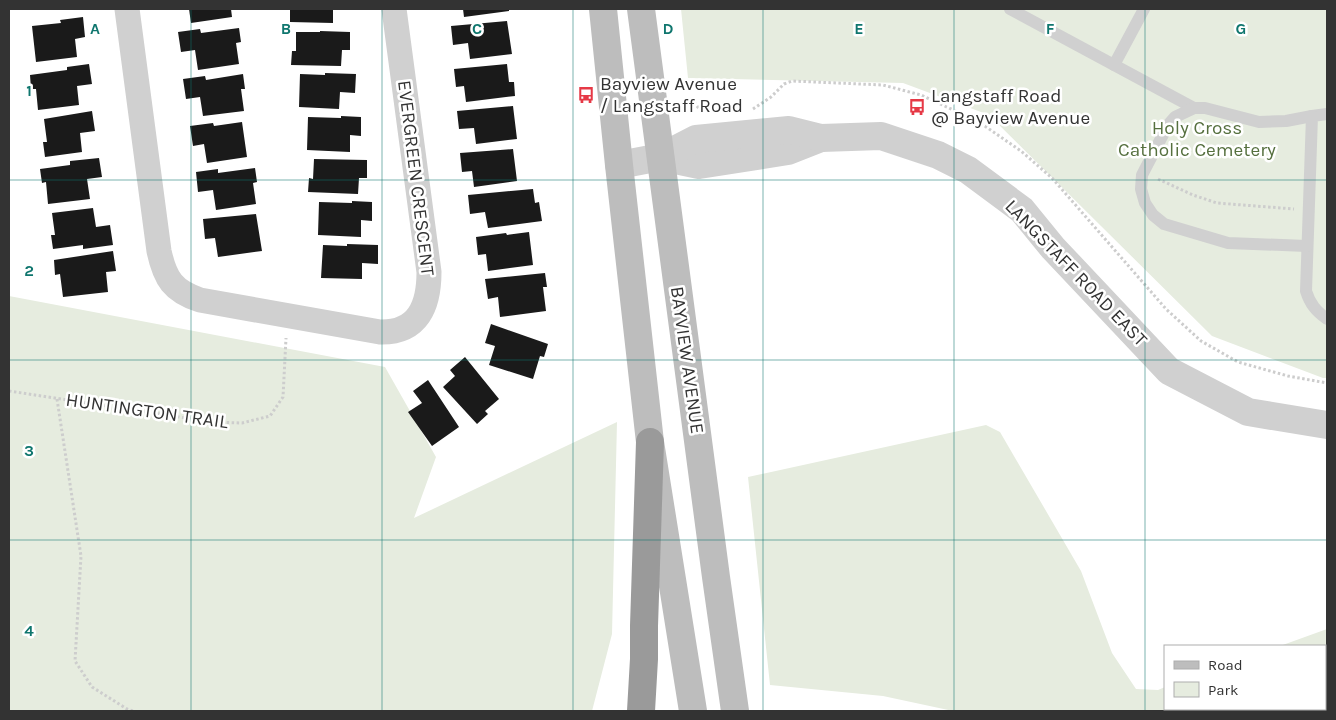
<svg xmlns="http://www.w3.org/2000/svg" width="1336" height="720" font-family="Karla,sans-serif">
<rect width="100%" height="100%" fill="#fff"/>
<!-- green -->
<g fill="#e6ecdf">
<path d="M 681,9 L 1327,9 L 1327,378 L 1323,378 L 1212,336 L 989,115 L 903,83 L 688,78 Z"/>
<path d="M 9,296 L 385,367 L 436,457 L 414,518 L 617,422 L 612,634 L 592,711 L 9,711 Z"/>
<path d="M 986,425 L 1000,432 L 1081,571 L 1112,653 L 1136,689 L 1158,690 L 1165,687 L 1165,709 L 1325,709 L 1325,646 L 1280,646 L 1327,629 L 1327,711 L 953,711 L 883,696 L 770,685 L 748,477 Z"/>
</g>
<!-- building -->
<g fill="#1a1a1a">
<path d="M 189,9 L 231,9 L 232,17 L 191,23 Z"/>
<path d="M 290,9 L 333,9 L 333,23 L 290,22 Z"/>
<path d="M 463,9 L 509,9 L 509,11 L 464,17 Z"/>
<path d="M 83,17 L 85,37 L 75,39 L 77,57 L 36,62 L 32,26 L 61,23 L 60,20 Z"/>
<path d="M 507,21 L 512,54 L 470,59 L 468,43 L 453,45 L 451,26 Z"/>
<path d="M 239,28 L 241,42 L 236,43 L 239,64 L 198,70 L 195,50 L 181,52 L 178,32 L 200,29 L 201,33 Z"/>
<path d="M 320,31 L 350,32 L 350,50 L 342,50 L 341,66 L 291,65 L 292,51 L 296,51 L 296,32 L 320,32 Z"/>
<path d="M 89,64 L 92,84 L 77,86 L 79,105 L 38,110 L 36,89 L 31,89 L 30,75 L 67,70 L 67,67 Z"/>
<path d="M 507,64 L 509,82 L 514,82 L 515,96 L 466,102 L 464,86 L 456,87 L 454,69 Z"/>
<path d="M 325,73 L 356,74 L 355,93 L 340,92 L 339,109 L 299,107 L 300,74 L 325,75 Z"/>
<path d="M 243,74 L 245,89 L 241,89 L 244,111 L 203,116 L 200,97 L 186,99 L 183,79 L 205,76 L 206,80 Z"/>
<path d="M 513,106 L 517,139 L 476,144 L 474,128 L 459,129 L 457,111 Z"/>
<path d="M 92,111 L 95,131 L 80,133 L 82,152 L 45,157 L 43,142 L 47,142 L 44,119 Z"/>
<path d="M 341,116 L 361,117 L 361,136 L 350,135 L 350,152 L 307,150 L 308,117 L 341,118 Z"/>
<path d="M 242,122 L 247,157 L 207,163 L 204,144 L 193,146 L 190,126 L 213,123 L 214,126 Z"/>
<path d="M 513,149 L 517,181 L 474,187 L 472,171 L 462,172 L 460,153 Z"/>
<path d="M 99,158 L 102,177 L 87,179 L 90,199 L 48,204 L 46,182 L 42,183 L 40,169 L 70,165 L 70,161 Z"/>
<path d="M 314,159 L 367,160 L 367,178 L 359,178 L 358,194 L 308,192 L 309,178 L 313,179 Z"/>
<path d="M 255,168 L 257,182 L 253,183 L 256,204 L 216,210 L 213,190 L 198,192 L 196,172 L 218,169 L 218,173 Z"/>
<path d="M 533,189 L 535,203 L 539,202 L 542,221 L 488,228 L 485,212 L 470,214 L 468,195 Z"/>
<path d="M 352,201 L 372,202 L 372,221 L 361,220 L 361,237 L 318,235 L 319,202 L 352,203 Z"/>
<path d="M 93,208 L 96,227 L 110,225 L 113,245 L 83,249 L 83,245 L 53,249 L 51,235 L 55,235 L 52,213 Z"/>
<path d="M 256,214 L 262,251 L 218,257 L 215,238 L 205,239 L 203,219 Z"/>
<path d="M 529,232 L 533,265 L 488,271 L 486,254 L 478,255 L 476,237 L 506,233 L 507,235 Z"/>
<path d="M 347,244 L 378,245 L 378,264 L 362,263 L 362,279 L 321,278 L 323,245 L 347,246 Z"/>
<path d="M 113,251 L 116,271 L 106,272 L 108,292 L 63,297 L 60,274 L 55,275 L 54,260 Z"/>
<path d="M 545,273 L 547,287 L 543,287 L 546,311 L 500,317 L 498,297 L 488,299 L 485,279 Z"/>
<path d="M 491,324 L 548,344 L 544,357 L 540,356 L 533,379 L 489,365 L 495,346 L 485,343 Z"/>
<path d="M 465,357 L 499,399 L 485,411 L 488,414 L 477,424 L 443,387 L 455,376 L 450,370 Z"/>
<path d="M 428,380 L 459,427 L 432,446 L 408,412 L 422,403 L 413,391 Z"/>
</g>
<g fill="none" stroke-linecap="round" stroke-linejoin="round">
<!-- path -->
<g stroke="#cdcdcd" stroke-width="3" stroke-dasharray="2.5 2.5" stroke-linecap="butt">
<path d="M 691,98 L 703,114"/>
<path d="M 753,109 L 771,97 L 784,84 L 792,81 L 883,85 L 921,95 L 979,122 L 1021,151 L 1052,178 L 1166,309 L 1201,341 L 1238,362 L 1288,376 L 1327,383"/>
<path d="M 1158,179 L 1193,195 L 1217,203 L 1294,209"/>
<path d="M 9,391 L 212,422 L 242,423 L 270,416 L 283,397 L 286,338"/>
<path d="M 57,399 L 81,556 L 75,661 L 92,687 L 127,709 L 133,711"/>
</g>
<!-- service -->
<g stroke="#d0d0d0" stroke-width="12">
<path d="M 1010,9 L 1194,108"/>
<path d="M 1114,65 L 1144,9"/>
<path d="M 1327,114 L 1312,116 L 1306,291 C 1310,304 1316,311 1327,319"/>
<path d="M 1307,246 L 1228,243 L 1164,224 L 1153,215 L 1145,203 L 1141,189 L 1142,175 L 1168,125 L 1175,117 L 1194,108 L 1205,108 L 1259,122 L 1286,121 L 1312,116"/>
</g>
<!-- minor -->
<path stroke="#d0d0d0" stroke-width="25" d="M 127,9 L 159,251 C 165,279 173,291 200,300 L 380,332 C 418,333 429,306 429,272 L 394,9"/>
<!-- tertiary -->
<g stroke="#d0d0d0" stroke-width="28">
<path d="M 661,157 L 699,165 L 788,151 L 821,138"/>
<path d="M 619,165 L 661,157 L 696,139 L 789,130 L 821,138 L 881,136 L 938,155 L 968,170 L 1022,210 L 1053,248 L 1169,371 L 1248,412 L 1327,425"/>
</g>
<!-- secondary -->
<g stroke="#bdbdbd" stroke-width="28">
<path d="M 603,9 L 619,165 L 650,442 L 693,711"/>
<path d="M 641,9 L 716,577 L 735,711"/>
</g>
<!-- motorway -->
<path stroke="#9a9a9a" stroke-width="28" d="M 641,711 L 644,659 L 644,626 L 650,442"/>
</g>
<!-- grid -->
<path fill="none" stroke="#0f766e" stroke-width="1" stroke-opacity="0.55" d="M 191,9 L 191,711M 382,9 L 382,711M 573,9 L 573,711M 763,9 L 763,711M 954,9 L 954,711M 1145,9 L 1145,711M 9,180 L 1327,180M 9,360 L 1327,360M 9,540 L 1327,540"/>
<!-- icons -->
<defs>
<g id="bus-bare" transform="scale(1.35)"><path d="M-5-6H5V4H4V6H2V4H-2V6H-4V4H-5ZM-3.5-4V0h7V-4ZM-3.5 1.2v1.5H-2V1.2ZM2 1.2v1.5H3.5V1.2Z" fill="#e63946" stroke="#fff" stroke-width="2.5" paint-order="stroke"/></g>
</defs>
<g fill-rule="evenodd">
<use href="#bus-bare" x="586" y="95"/>
<use href="#bus-bare" x="917" y="107"/>
</g>
<g text-anchor="middle" dominant-baseline="central" stroke-width="5" stroke-linejoin="round" paint-order="stroke">
<!-- poi labels -->
<g font-size="19" fill="#333" stroke="#fff" text-anchor="start">
<text x="600" y="84">Bayview Avenue<tspan x="600" dy="22">/ Langstaff Road</tspan></text>
<text x="931" y="96">Langstaff Road<tspan x="931" dy="22">@ Bayview Avenue</tspan></text>
</g>
<!-- park labels -->
<g font-size="19" fill="#56703f" stroke="#fff">
<text x="1197" y="128">Holy Cross<tspan x="1197" dy="22">Catholic Cemetery</tspan></text>
</g>
<!-- street labels -->
<g font-size="19" fill="#333" stroke="#fff">
<text transform="translate(416 178) rotate(83)">EVERGREEN CRESCENT</text>
<text transform="translate(1076 273) rotate(46)">LANGSTAFF ROAD EAST</text>
<text transform="translate(687 360) rotate(82)">BAYVIEW AVENUE</text>
<text transform="translate(147 411) rotate(8)">HUNTINGTON TRAIL</text>
</g>
</g>
<g font-size="16" text-anchor="middle" font-weight="bold" fill="#0f766e" stroke="#fff" stroke-width="5" stroke-linejoin="round" paint-order="stroke">
<text x="95" y="34">A</text>
<text x="286" y="34">B</text>
<text x="477" y="34">C</text>
<text x="668" y="34">D</text>
<text x="859" y="34">E</text>
<text x="1050" y="34">F</text>
<text x="1241" y="34">G</text>
<text x="29" y="96">1</text>
<text x="29" y="276">2</text>
<text x="29" y="456">3</text>
<text x="29" y="636">4</text>
</g>
<!-- border -->
<rect width="1336" height="720" fill="none" stroke="#333333" stroke-width="20"/>
<!-- legend -->
<rect x="1164" y="645" width="162" height="65" fill="#ffffff" stroke="#adadad"/>
<rect x="1174" y="661" width="25" height="8" fill="#bdbdbd" stroke="#adadad"/>
<text x="1208" y="670" font-size="15" fill="#333333">Road</text>
<rect x="1174" y="682" width="25" height="15" fill="#e6ecdf" stroke="#adadad"/>
<text x="1208" y="695" font-size="15" fill="#333333">Park</text>
</svg>
